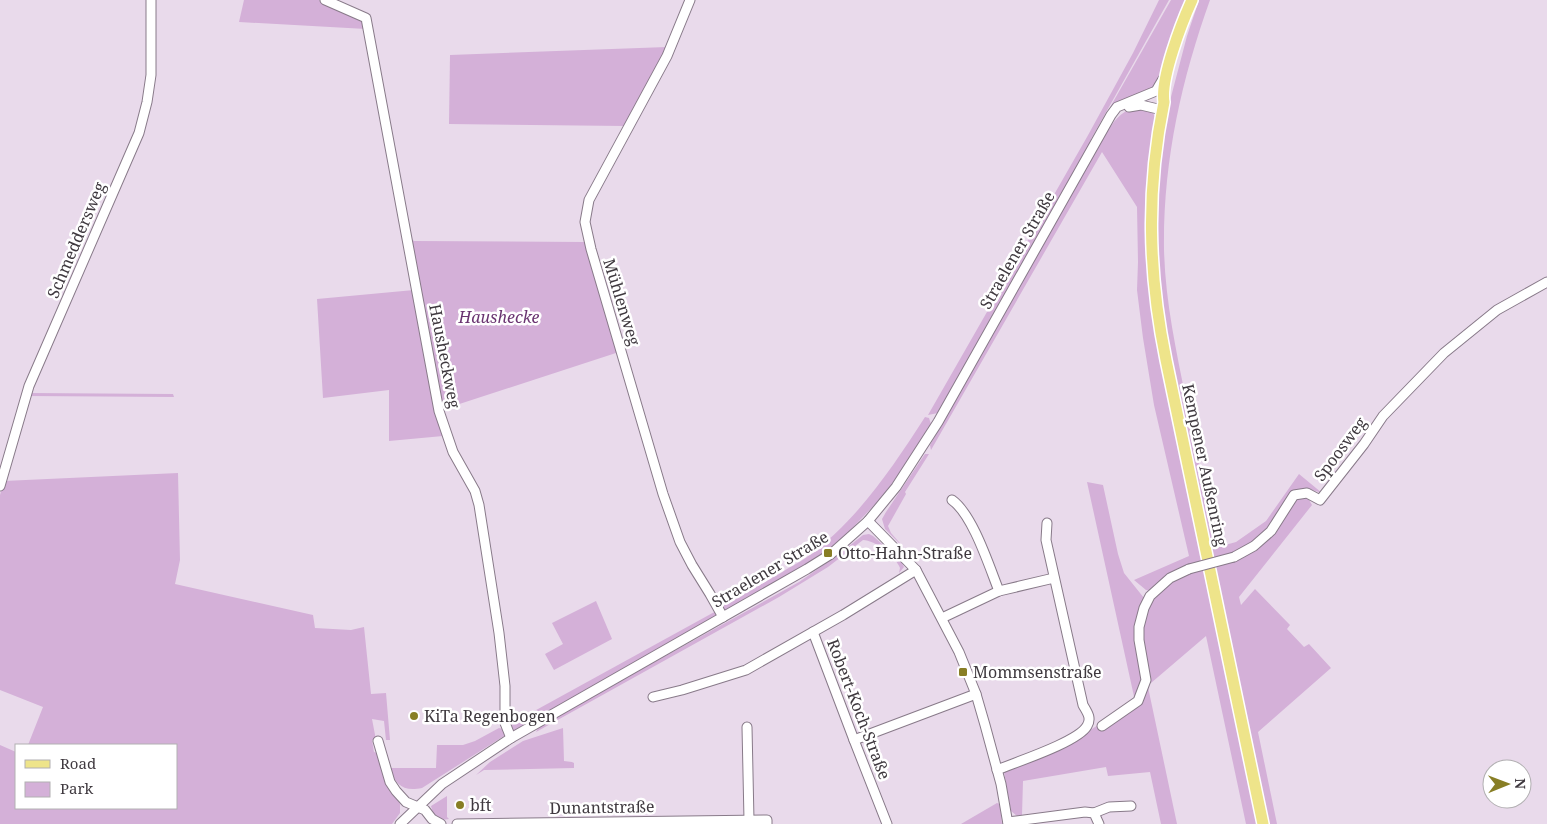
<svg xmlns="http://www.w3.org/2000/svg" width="1547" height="824" font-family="'Noto Serif',serif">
<rect width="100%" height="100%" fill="#e9daeb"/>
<!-- green -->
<g fill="#d4b0d8">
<path d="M 244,0 L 319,0 L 364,20 L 366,29 L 239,22 Z"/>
<path d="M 1159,0 L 1169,0 L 1091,139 L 1092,139 L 1171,0 L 1189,0 L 1161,78 L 1153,89 L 1123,101 L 938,413 L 928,415 L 1087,137 L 1133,53 Z"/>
<path d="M 1199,0 L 1210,0 C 1181,81 1163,162 1164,249 C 1165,299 1176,350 1186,399 C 1196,449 1206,498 1218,547 L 1236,542 L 1266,521 L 1299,474 L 1322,493 L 1309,489 L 1297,490 L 1291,495 L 1278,517 L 1246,554 L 1297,499 L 1301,497 L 1308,498 L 1312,505 L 1239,597 L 1241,605 L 1255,589 L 1290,625 L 1287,629 L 1304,647 L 1309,644 L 1331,668 L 1258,732 L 1277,824 L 1267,824 L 1172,372 L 1156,268 L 1157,182 L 1166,116 L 1187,36 Z"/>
<path d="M 667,47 L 625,126 L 449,124 L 450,55 Z"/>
<path d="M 1134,108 L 1152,111 L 1155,117 L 1146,195 L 1146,235 L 1260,824 L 1246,824 L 1206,636 L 1151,683 C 1144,660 1136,632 1147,609 C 1149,605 1153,600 1156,596 L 1151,591 L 1146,590 L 1134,580 L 1189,556 L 1154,405 L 1143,338 L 1137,290 L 1138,262 L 1137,207 L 1102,152 L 931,450 L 930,445 L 1106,134 C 1113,122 1120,112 1134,108 Z"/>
<path d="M 409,237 L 414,241 L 584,242 L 587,239 L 619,352 L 441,410 Z"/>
<path d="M 414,290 L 437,412 L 443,436 L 389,441 L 389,390 L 323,398 L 317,299 Z"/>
<path d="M 29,393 L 173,394 L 174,397 L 28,396 Z"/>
<path d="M 925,417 L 929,418 L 931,424 L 907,462 L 883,496 L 839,542 L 822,555 L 728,612 L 723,610 L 721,607 C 741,596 761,584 781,573 C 789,567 799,563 807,557 C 857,521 892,468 925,417 Z"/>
<path d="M 925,454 L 929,454 L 905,492 L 906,494 L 888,526 L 891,533 L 905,549 L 885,529 L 882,519 L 886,512 Z"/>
<path d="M 178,473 L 180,560 L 175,584 L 313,615 L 315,628 L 351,630 L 364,627 L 371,694 L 386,693 L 390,740 L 386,740 L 384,721 L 372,719 L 376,740 L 372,740 L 374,752 L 377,753 L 388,782 L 400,804 L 400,813 L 392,824 L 0,824 L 0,745 L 16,752 L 16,808 L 176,808 L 176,745 L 28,745 L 43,707 L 0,690 L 0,495 L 4,481 Z"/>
<path d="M 1087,482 L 1103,485 L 1118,554 L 1124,573 L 1144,598 L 1137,628 L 1148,687 L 1177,824 L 1161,824 L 1150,772 L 1108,776 L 1106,767 L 1023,781 L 1022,815 L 1017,816 L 1011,811 L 1004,772 L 1072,742 L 1135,701 Z"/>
<path d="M 869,534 L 873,536 L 901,561 L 904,567 L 899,573 L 900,568 C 896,557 875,540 863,540 L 828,567 L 779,597 L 536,732 L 539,726 L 799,582 L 838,555 L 863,535 Z"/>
<path d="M 596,601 L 612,639 L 554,670 L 545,654 L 563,644 L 552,623 Z"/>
<path d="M 718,610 L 718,617 L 522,727 L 513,731 L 507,726 Z"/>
<path d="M 499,728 L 503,729 L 505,732 L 504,736 L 422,788 C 403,792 396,785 389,768 L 436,768 L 437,745 L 463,745 L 475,741 Z"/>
<path d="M 563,728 L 564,761 L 572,762 L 574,763 L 574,768 L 484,770 L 476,775 L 490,762 L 523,741 Z"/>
<path d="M 447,796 L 447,817 L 449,819 L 442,820 L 434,816 L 431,806 Z"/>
<path d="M 997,803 L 1000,804 L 1002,824 L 961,824 Z"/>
</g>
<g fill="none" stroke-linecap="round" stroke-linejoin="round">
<!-- minor casing -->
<g stroke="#887a89" stroke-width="11">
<g id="minor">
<path d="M 325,0 L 366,18 L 439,411 L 453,452 L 475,491 L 479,505 L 499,633 L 505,686 L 505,723 L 511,738"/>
<path d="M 690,0 L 667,56 L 589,200 L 585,222 L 591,249 L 663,494 L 680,542 L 692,565 L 710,594 L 723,617"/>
<path d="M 1129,107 L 1141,105 L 1162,110"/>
<path d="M 0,486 L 29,386 L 139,133 L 147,102 L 151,75 L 151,0"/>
<path d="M 952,500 C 973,515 989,566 999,591"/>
<path d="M 868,521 L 916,570 L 959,652 L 976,694 L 985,725 L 1001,784 L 1008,824"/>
<path d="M 1234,557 L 1254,546 L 1271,531 L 1294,495 L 1307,493 L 1320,500 L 1364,444 L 1383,416 L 1444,353 L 1497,310 L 1547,282"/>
<path d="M 942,618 L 999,591 L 1054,578"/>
<path d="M 813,632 L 854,740 L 887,824"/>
<path d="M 653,697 L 682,690 L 746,670 L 843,615 L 916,570"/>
<path d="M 1102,726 L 1138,701 L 1146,680 L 1139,640 L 1139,627 L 1144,608 L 1150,596 L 1170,578 L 1189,569"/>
<path d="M 747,727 L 749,820"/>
<path d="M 854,740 L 976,694"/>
<path d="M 378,741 L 390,782 L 396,791 L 406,802 L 425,810 L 432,819 L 441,824"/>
<path d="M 997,770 C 1016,762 1078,742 1087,726 C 1092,718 1087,712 1083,705 L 1046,540 L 1047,523"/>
<path d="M 1094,813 L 1109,807 L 1131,806"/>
<path d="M 1008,822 L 1085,812 L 1094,813 L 1099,824"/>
<path d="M 400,824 L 442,784 L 511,738 L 807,569 L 831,554 L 868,521 L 896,487 L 938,422 L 1111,115 L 1117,107 L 1122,105 L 1156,91 L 1163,79"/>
<path d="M 457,824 L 767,820 L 767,824"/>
</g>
</g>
<!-- major casing -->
<g stroke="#fff" stroke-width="14">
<path id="major" d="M 1192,0 C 1182,22 1160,79 1164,102 C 1146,190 1148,272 1166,360 L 1263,824"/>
</g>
<!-- minor -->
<use href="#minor" stroke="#fff" stroke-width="9"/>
<!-- major -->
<use href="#major" stroke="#eee48a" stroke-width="11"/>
<!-- minor-bridge casing -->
<g stroke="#887a89" stroke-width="11" stroke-linecap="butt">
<path id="minor-bridge" d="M 1189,569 L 1234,557"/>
</g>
<!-- minor-bridge -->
<use href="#minor-bridge" stroke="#fff" stroke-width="9"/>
</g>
<!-- markers -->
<g fill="#887e25" stroke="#fff" stroke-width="2">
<rect x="823" y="548" width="10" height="10" rx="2.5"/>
<rect x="958" y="667" width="10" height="10" rx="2.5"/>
<circle cx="414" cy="716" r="5"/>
<circle cx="460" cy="805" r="5"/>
</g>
<g text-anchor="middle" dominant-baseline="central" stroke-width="5" stroke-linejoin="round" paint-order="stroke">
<!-- street labels -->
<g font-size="16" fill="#3f393f" stroke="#fff">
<text transform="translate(76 240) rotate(-67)">Schmeddersweg</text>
<text transform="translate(1017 250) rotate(-60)">Straelener Straße</text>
<text transform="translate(622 302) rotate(73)">Mühlenweg</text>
<text transform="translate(445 356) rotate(79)">Hausheckweg</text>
<text transform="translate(1340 449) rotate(-53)">Spoosweg</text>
<text transform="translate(1205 465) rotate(78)">Kempener Außenring</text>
<text transform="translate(770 569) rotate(-31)">Straelener Straße</text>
<text transform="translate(859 709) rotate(69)">Robert-Koch-Straße</text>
<text transform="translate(602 807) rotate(-1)">Dunantstraße</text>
</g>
<!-- park labels -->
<g font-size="16" font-style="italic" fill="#6a3471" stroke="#fff">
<text x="499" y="317">Haushecke</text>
</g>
<!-- poi labels -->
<g font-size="16" fill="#3f393f" stroke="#fff" text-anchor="start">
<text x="838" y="553">Otto-Hahn-Straße</text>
<text x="973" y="672">Mommsenstraße</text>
<text x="424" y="716">KiTa Regenbogen</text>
<text x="470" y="805">bft</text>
</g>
</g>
<!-- legend -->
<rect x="15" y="744" width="162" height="65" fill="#ffffff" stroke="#b2b0b2"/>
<rect x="25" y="760" width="25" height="8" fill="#eee48a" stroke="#b2b0b2"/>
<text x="60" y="769" font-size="15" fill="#3f393f">Road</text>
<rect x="25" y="782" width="25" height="15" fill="#d4b0d8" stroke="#b2b0b2"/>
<text x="60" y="794" font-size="15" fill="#3f393f">Park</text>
<!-- north arrow -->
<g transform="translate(1507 784) rotate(89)"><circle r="24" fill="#ffffff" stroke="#b2b0b2"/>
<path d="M0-4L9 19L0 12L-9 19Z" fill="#887e25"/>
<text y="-8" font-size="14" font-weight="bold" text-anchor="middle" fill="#3f393f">N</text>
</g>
</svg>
